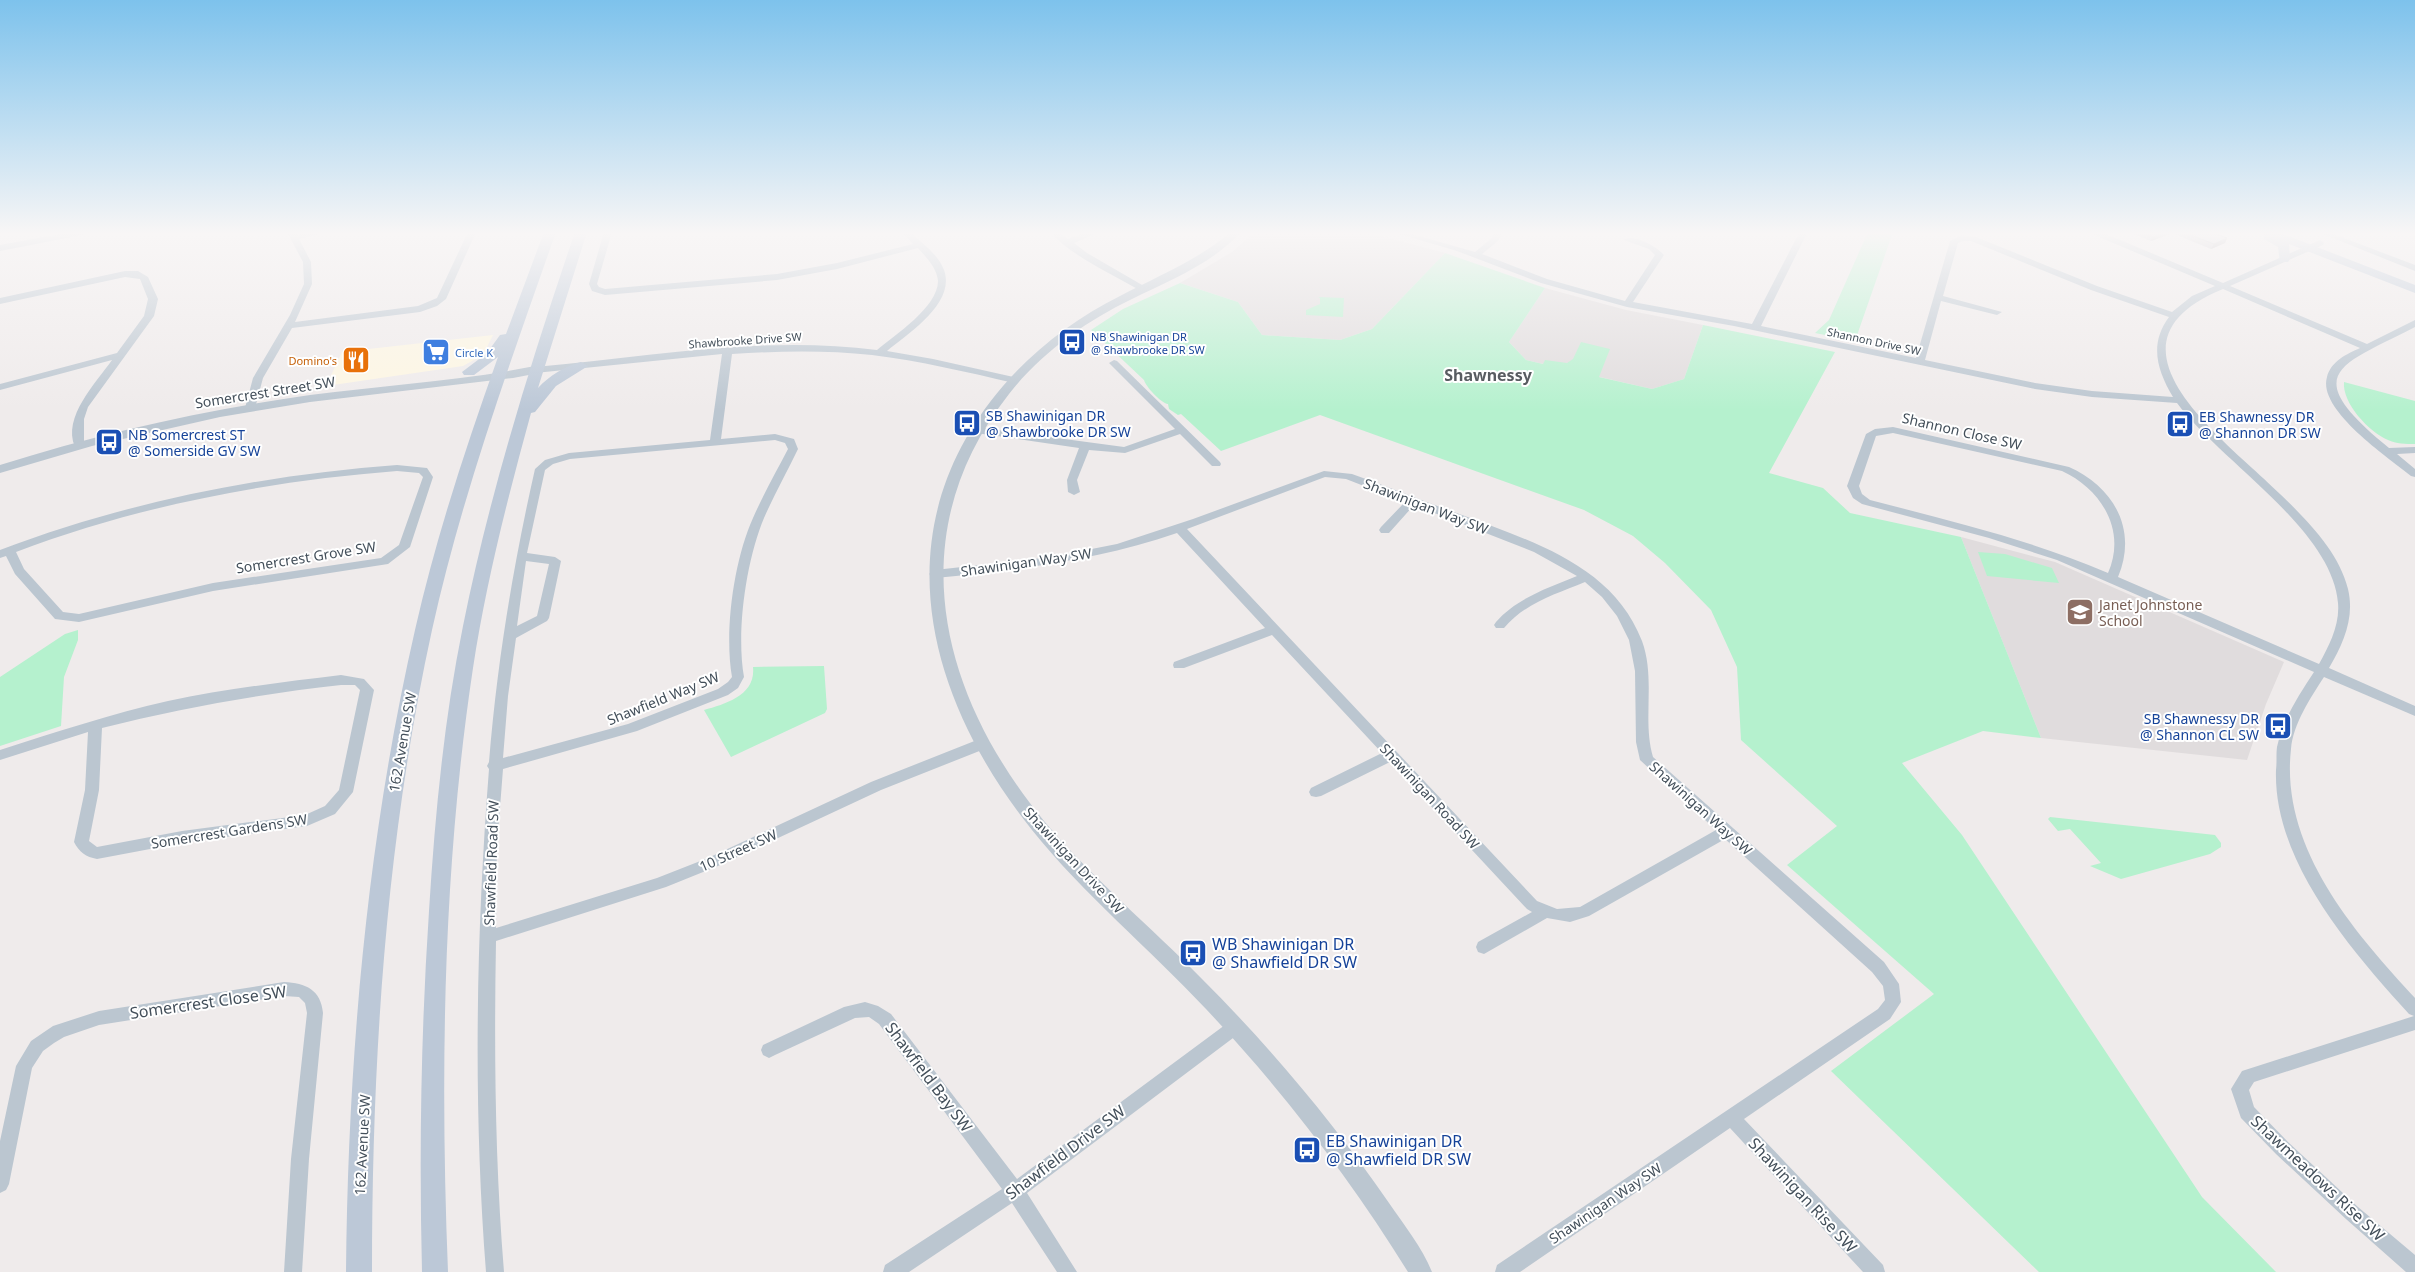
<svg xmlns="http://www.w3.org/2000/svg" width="2415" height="1272" font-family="'Noto Sans',sans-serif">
<rect width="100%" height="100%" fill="#efebeb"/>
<!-- commercial -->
<path fill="#fdf6e2" d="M 493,335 L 483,355 L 463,366 L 326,386 L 342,352 Z"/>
<!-- education -->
<g fill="#e0dcdd">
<path d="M 1255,232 L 1366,232 L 1445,253 L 1372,329 L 1340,340 L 1262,335 L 1238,302 L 1180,283 L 1232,252 Z"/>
<path d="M 1545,288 L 1626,310 L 1703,325 L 1684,379 L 1652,389 L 1526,360 L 1509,342 Z"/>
<path d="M 1961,537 L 2055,562 L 2284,662 L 2266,704 L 2247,760 L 2041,738 Z"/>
</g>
<!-- green -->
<g fill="#b5f1ce">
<path d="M 1868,232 L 1893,232 L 1855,341 L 1815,333 L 1829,320 Z"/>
<path d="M 1445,253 L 1545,288 L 1509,342 L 1526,360 L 1543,364 L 1545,360 L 1567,363 L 1573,359 L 1581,342 L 1610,349 L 1599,377 L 1652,389 L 1684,379 L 1703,325 L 1835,352 L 1769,473 L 1823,488 L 1850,513 L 1961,537 L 2041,738 L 1983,731 L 1902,763 L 1962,835 L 2202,1197 L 2276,1272 L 2039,1272 L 1831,1071 L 1934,994 L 1787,865 L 1837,826 L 1741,740 L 1737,667 L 1711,610 L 1665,563 L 1633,536 L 1584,510 L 1320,415 L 1221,451 L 1181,414 L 1178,415 L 1169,409 L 1168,404 C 1161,403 1146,387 1144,380 L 1091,330 L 1123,309 L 1180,283 L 1238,302 L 1262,335 L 1340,340 L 1372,329 Z"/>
<path d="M 1318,297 L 1344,298 L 1343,317 L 1306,315 L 1306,310 L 1320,304 L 1320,298 Z"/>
<path d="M 2344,382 L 2415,401 L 2415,444 C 2406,444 2396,444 2388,440 C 2369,432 2342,403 2344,382 Z"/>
<path d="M 1978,552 L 2005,554 L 2052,568 L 2059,583 L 1987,576 Z"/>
<path d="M 78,630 L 78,640 L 64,677 L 61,726 L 0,746 L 0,677 L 65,634 Z"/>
<path d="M 824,666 L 827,709 L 825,713 L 731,757 L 704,710 C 726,704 756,695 753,667 Z"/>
<path d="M 2050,817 L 2215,835 L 2221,843 L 2221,847 L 2210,854 L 2121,879 L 2090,866 L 2101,863 L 2070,829 L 2058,831 L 2048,819 Z"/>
</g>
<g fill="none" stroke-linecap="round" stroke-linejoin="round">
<!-- minor -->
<g fill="#bbc6d0" fill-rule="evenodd">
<path d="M 71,232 L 86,232 L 82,235 L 0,251 L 0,245 Z"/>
<path d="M 287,232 L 295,232 L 297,235 L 313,232 L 328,232 L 299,239 L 311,262 L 312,284 L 295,322 L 418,306 L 437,298 L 468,232 L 476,232 L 446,299 L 437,306 L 420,312 L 292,328 L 263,378 L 255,408 L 250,411 L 245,408 L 253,378 L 290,315 L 304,284 L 303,262 Z"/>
<path d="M 604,232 L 612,232 L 597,284 L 599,287 L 605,289 L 777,274 L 837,263 L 913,244 L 902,232 L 910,232 C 922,243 938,254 944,270 C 956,303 909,333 887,351 L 933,359 L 1018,378 L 1019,380 L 1014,383 C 967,372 920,361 872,355 C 826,350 779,351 732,354 L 721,439 L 775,434 L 794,439 L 798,449 C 787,472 774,495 764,518 C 746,561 736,632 744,677 L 738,688 L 728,695 L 637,731 L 503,769 L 497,846 L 496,928 L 657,878 L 708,858 L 871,782 L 977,740 L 987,740 L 989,744 L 987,748 L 881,790 L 718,866 L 666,887 L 496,941 C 494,1051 495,1162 504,1272 L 486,1272 C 473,1105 476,936 489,769 L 487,766 L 489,762 C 497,663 513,566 535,469 L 545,460 L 569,453 L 710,440 L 722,354 L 535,373 L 530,370 L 535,367 C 648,357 763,335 877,350 C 895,335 938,307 938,281 C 937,268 926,257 918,248 L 837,269 L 777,280 L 605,295 L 592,291 L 589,284 ZM 775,440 L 785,443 L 788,449 C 776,472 763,495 753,518 C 734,560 724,631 732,677 L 728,682 L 718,689 L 628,724 L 503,758 L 508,696 L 516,638 L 547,621 L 549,618 L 561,561 L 555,557 L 527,553 L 545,470 L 553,464 L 570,459 ZM 526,561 L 549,564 L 537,616 L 517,626 Z"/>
<path d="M 1050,232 L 1059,232 L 1068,239 L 1086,232 L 1096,232 L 1095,234 L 1074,243 L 1087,253 L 1149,289 L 1141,291 C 1110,273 1073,257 1050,232 Z"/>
<path d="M 1393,232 L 1405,232 L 1475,252 L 1492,238 L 1495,232 L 1503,232 L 1498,241 L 1482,254 L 1547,279 L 1625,301 L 1655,255 L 1649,249 L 1624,240 C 1633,233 1657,247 1664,255 L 1633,302 L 1752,324 L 1798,235 L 1797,232 L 1805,232 L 1806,235 L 1761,326 L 1916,358 L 1950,241 L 1962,235 L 1976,237 L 2097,286 L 2172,312 L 2192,296 L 2215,286 L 2092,234 L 2091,232 L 2101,232 L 2223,283 L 2320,240 L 2324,243 L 2323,245 L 2230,286 L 2367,344 L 2415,320 L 2415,327 C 2342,365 2298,372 2383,443 L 2389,448 L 2415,447 L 2415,453 L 2397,454 L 2415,469 L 2415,477 L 2411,476 C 2389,458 2317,410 2327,377 C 2331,361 2347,354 2360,348 L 2223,289 C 2088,344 2227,441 2280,494 C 2307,520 2339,552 2348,589 C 2355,618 2343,644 2329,668 L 2415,706 L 2415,716 L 2324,677 C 2311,697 2293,724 2291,749 C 2280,847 2353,931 2415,998 L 2415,1030 L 2254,1082 L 2249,1090 L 2254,1107 L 2288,1142 L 2358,1207 L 2415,1255 L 2415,1272 L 2406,1272 L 2346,1219 L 2276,1154 L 2241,1118 L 2231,1089 L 2242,1071 L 2414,1016 L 2409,1014 C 2351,950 2273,861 2276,770 C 2277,762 2276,754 2277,747 C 2283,719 2299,695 2314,672 L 2057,560 L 1989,538 L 1862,504 L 1853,498 L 1847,486 L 1866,434 L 1875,429 L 1893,427 L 2069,467 C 2114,487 2138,530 2118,577 L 2319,664 C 2329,646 2340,625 2338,603 C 2332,529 2220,461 2177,403 L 2092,397 L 2035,389 L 1734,326 L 1627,307 L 1541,283 L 1457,251 ZM 1963,241 L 1971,241 L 2091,290 L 2169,317 C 2149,344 2157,370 2173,397 L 2092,391 L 2035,383 L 1925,360 L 1941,301 L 1997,315 L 2002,312 L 1943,296 L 1958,243 ZM 1893,433 L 2062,471 C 2101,489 2127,530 2108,573 C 2031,540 1951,521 1870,500 L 1862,494 L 1859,486 L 1876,436 Z"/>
<path d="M 2318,232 L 2328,232 L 2415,265 L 2415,271 Z"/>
<path d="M 125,271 L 138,271 L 148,277 L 158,299 L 154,316 L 88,407 L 84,419 L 84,445 L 83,447 L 75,447 C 62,417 96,383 112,360 L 0,390 L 0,384 L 117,353 L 144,316 L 148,299 L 140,279 L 125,277 L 0,304 L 0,298 Z"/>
<path d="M 1114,360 L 1117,361 L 1220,462 L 1221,464 L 1220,466 L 1212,466 L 1180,434 L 1125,453 L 1089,450 L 1077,480 L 1080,492 L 1074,495 L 1068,492 L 1067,480 L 1079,448 L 976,433 L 971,430 L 976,427 L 1124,447 L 1175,429 L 1109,363 Z"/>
<path d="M 397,465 L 427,468 L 433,477 L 410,547 L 388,564 L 213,591 L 79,622 L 55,619 L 15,574 L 6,556 L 0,558 L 0,550 C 126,502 262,475 397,465 ZM 397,471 L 419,473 L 423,477 L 399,545 L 381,558 L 213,583 L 79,614 L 63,612 L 24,569 L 16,552 C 137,506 268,481 397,471 Z"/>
<path d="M 1324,471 L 1352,474 C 1389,487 1425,502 1462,515 C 1531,541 1613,565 1642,641 C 1656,679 1642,720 1653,757 L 1884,962 L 1899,984 L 1901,1002 L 1890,1019 L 1744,1119 L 1883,1265 L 1885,1272 L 1863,1272 L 1730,1128 L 1520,1272 L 1495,1272 L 1497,1265 L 1878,1009 L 1885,1000 L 1883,986 L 1872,972 L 1725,839 L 1589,916 L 1570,922 L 1547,918 L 1484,954 L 1478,952 L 1476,947 L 1478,942 L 1532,912 L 1527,909 L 1390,762 L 1321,796 L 1316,797 L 1311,796 L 1309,792 L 1311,788 L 1382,753 L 1272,635 L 1184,668 L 1174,668 L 1173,665 L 1174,662 L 1265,628 L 1177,533 C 1098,560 1018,570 935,578 L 929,574 L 935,570 L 1051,557 L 1117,544 L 1193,519 ZM 1325,477 L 1346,479 L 1405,502 L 1381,527 L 1379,530 L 1381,533 L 1389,533 L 1414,505 L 1534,552 L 1577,576 C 1548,588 1517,598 1496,622 L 1494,625 L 1496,628 L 1504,628 C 1525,603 1556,594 1585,582 L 1602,597 L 1617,616 L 1629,640 L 1635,671 L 1636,742 L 1640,760 L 1716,830 L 1580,907 L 1557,909 L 1537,901 L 1187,529 Z"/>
<path d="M 341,675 L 364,679 L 374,690 L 353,792 L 335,814 L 307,826 L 182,843 L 97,859 C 86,857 79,852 74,842 L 85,790 L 88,732 L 0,760 L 0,750 C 56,732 111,714 168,701 C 225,689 283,682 341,675 ZM 341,685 L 355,685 L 360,690 L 339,790 L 325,806 L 305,815 L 182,831 L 97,847 L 89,841 L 99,790 L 102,728 C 181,708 260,694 341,685 Z"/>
<path d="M 284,982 C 306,983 321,990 323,1013 L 309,1159 L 302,1272 L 284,1272 L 291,1159 L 307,1013 L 305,1003 L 299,997 L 284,996 L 99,1025 L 64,1037 L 54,1043 L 43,1051 L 32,1068 L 9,1184 L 6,1190 L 0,1193 L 0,1141 L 16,1066 L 31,1041 L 53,1026 L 99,1011 Z"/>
<path d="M 865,1002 L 878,1006 L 891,1014 L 1017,1179 L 1229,1022 L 1235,1020 L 1241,1022 L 1243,1027 L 1241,1032 L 1027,1193 L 1077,1272 L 1057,1272 L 1012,1203 L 909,1272 L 883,1272 L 885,1265 L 1002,1189 L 879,1024 L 869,1017 L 855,1018 L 775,1055 L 769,1058 L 763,1055 L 761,1050 L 763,1045 L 844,1007 Z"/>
</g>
<!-- tertiary -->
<g fill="#bbc6d0" fill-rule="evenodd">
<path d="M 1231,232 L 1241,232 C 1212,264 1170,280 1132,299 C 1086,321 1041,353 1009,394 C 899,533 939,693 1044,821 C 1092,878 1150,926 1202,979 C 1271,1048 1334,1123 1389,1203 C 1404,1225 1422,1247 1432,1272 L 1408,1272 C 1350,1178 1282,1090 1206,1009 C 1149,948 1084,895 1032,830 C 925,696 881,528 1003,386 C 1035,349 1076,318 1120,296 C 1158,276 1198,260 1231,232 Z"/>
<path d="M 535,366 L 541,370 L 539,373 L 513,378 L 310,402 L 220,417 L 92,446 L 0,473 L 0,465 C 101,433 205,410 310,395 C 385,385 461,381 535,366 Z"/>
</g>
<!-- secondary -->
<g fill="#bcc8d7" fill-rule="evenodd">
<path d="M 544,232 L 556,232 C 510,363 462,494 432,630 C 386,840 372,1057 372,1272 L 346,1272 C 348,1057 367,840 415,630 C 436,537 466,447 498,357 L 474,375 L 464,375 L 462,372 L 487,353 L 500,335 L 506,334 Z"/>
<path d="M 575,232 L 587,232 L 538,388 C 549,376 565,366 581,362 L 588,366 L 556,386 L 535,412 L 531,413 C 508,497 486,582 473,668 C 443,867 440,1071 448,1272 L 422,1272 C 419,1151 421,1031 429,911 C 435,815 444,719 463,626 C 490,492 531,361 575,232 Z"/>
<path d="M 2263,232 L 2278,232 L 2415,285 L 2415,293 L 2289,244 L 2290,259 L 2288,262 L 2280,262 L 2278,247 L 2264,239 Z"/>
</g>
</g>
<!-- wall -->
<path fill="#abaeb5" d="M 2129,232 L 2210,232 L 2227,238 L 2225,243 L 2211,249 L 2172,233 L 2151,241 Z"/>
<!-- shaded-wall -->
<g fill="#8b8d93">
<path d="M 2166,232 L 2173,232 L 2172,233 L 2151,241 L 2153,237 Z"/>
<path d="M 2227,238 L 2225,243 L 2211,249 L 2214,244 Z"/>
</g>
<!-- building -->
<g fill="#c7cad2" stroke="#8b8d93">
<path d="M 2140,232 L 2166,232 L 2153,237 Z"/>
<path d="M 2183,232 L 2210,232 L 2227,238 L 2214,244 Z"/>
</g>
<!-- sky -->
<linearGradient id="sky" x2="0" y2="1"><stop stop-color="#7dc2ec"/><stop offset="0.57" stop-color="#f8f6f6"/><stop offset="1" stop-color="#f8f6f6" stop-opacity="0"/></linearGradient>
<rect width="2415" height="410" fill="url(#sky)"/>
<!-- icons -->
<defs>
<g id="bus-square" transform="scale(1.4375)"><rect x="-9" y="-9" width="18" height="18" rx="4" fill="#1a4fb4" stroke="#fff"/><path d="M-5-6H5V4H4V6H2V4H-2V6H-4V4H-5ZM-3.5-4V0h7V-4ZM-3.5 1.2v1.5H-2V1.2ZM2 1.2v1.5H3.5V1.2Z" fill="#fff"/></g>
<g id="supermarket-square" transform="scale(1.4375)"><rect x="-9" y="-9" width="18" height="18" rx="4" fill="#3f7fe0" stroke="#fff"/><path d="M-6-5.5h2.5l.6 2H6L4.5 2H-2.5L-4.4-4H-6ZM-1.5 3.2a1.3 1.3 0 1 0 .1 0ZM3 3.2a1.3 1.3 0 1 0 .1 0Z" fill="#fff"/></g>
<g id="restaurant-square" transform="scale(1.4375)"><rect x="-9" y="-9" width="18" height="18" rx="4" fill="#e8710a" stroke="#fff"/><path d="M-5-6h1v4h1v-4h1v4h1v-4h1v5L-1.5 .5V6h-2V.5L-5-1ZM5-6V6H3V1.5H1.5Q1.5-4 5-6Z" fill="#fff"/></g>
<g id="school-square" transform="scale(1.4375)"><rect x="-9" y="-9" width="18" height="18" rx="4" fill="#8d6e63" stroke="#fff"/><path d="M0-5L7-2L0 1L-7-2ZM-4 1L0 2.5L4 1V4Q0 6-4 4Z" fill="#fff"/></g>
</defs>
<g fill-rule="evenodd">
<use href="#bus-square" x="1072" y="342"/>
<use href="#supermarket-square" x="436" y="352"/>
<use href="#restaurant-square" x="356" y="360"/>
<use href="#bus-square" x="967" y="423"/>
<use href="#bus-square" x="2180" y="424"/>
<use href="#bus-square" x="109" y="442"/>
<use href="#school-square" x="2080" y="612"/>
<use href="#bus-square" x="2278" y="726"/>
<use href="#bus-square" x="1193" y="953"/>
<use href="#bus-square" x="1307" y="1150"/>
</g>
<g text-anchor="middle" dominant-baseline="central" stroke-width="4" stroke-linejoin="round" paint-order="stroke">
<!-- far-transit labels -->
<g font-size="11" fill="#164399" stroke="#fff" text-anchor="start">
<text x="1091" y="336">NB Shawinigan DR<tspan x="1091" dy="13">@ Shawbrooke DR SW</tspan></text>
</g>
<!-- far-street labels -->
<g font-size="11" fill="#434f5a" stroke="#fff">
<text transform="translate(745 340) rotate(-4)">Shawbrooke Drive SW</text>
<text transform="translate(1874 341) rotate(12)">Shannon Drive SW</text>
</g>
<!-- far-shop labels -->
<g font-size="11" fill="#366cbe" stroke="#fff" text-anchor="start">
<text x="455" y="352">Circle K</text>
</g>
<!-- far-food labels -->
<g font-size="11" fill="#c56008" stroke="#fff" text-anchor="end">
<text x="337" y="360">Domino's</text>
</g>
<!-- street labels -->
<g font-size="14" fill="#434f5a" stroke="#fff">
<text transform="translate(265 392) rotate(-9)">Somercrest Street SW</text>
<text transform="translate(1962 431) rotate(13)">Shannon Close SW</text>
<text transform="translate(1426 506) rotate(21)">Shawinigan Way SW</text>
<text transform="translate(306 557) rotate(-9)">Somercrest Grove SW</text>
<text transform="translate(1026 562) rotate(-8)">Shawinigan Way SW</text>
<text transform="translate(663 698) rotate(-22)">Shawfield Way SW</text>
<text transform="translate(402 742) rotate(-80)">162 Avenue SW</text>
<text transform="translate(1430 796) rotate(47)">Shawinigan Road SW</text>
<text transform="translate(1701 808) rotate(42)">Shawinigan Way SW</text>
<text transform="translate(229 831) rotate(-9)">Somercrest Gardens SW</text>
<text transform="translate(738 850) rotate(-24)">10 Street SW</text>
<text transform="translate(1074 860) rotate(47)">Shawinigan Drive SW</text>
<text transform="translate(491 863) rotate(-88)">Shawfield Road SW</text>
<text transform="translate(362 1145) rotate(-87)">162 Avenue SW</text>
<text transform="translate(1605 1203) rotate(-34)">Shawinigan Way SW</text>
</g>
<!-- transit labels -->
<g font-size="14" fill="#164399" stroke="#fff" text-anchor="start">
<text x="986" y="415">SB Shawinigan DR<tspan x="986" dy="16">@ Shawbrooke DR SW</tspan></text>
<text x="2199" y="416">EB Shawnessy DR<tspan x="2199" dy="16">@ Shannon DR SW</tspan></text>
<text x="128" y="434">NB Somercrest ST<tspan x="128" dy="16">@ Somerside GV SW</tspan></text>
<text x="2259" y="718" text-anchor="end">SB Shawnessy DR<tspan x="2259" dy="16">@ Shannon CL SW</tspan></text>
</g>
<!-- education labels -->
<g font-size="14" fill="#785e54" stroke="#fff" text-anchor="start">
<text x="2099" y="604">Janet Johnstone<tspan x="2099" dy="16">School</tspan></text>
</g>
<!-- far-district labels -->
<g font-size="16" font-weight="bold" fill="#585c61" stroke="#fff">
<text x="1488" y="375">Shawnessy</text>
</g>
<!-- near-transit labels -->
<g font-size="16" fill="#164399" stroke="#fff" text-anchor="start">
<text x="1212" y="944">WB Shawinigan DR<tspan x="1212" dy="18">@ Shawfield DR SW</tspan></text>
<text x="1326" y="1141">EB Shawinigan DR<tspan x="1326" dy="18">@ Shawfield DR SW</tspan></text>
</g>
<!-- near-street labels -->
<g font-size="16" fill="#434f5a" stroke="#fff">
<text transform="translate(208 1002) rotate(-8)">Somercrest Close SW</text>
<text transform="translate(929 1077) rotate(53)">Shawfield Bay SW</text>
<text transform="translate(1065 1152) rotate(-37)">Shawfield Drive SW</text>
<text transform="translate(2318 1178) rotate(43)">Shawmeadows Rise SW</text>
<text transform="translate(1803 1195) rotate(47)">Shawinigan Rise SW</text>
</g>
</g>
</svg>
